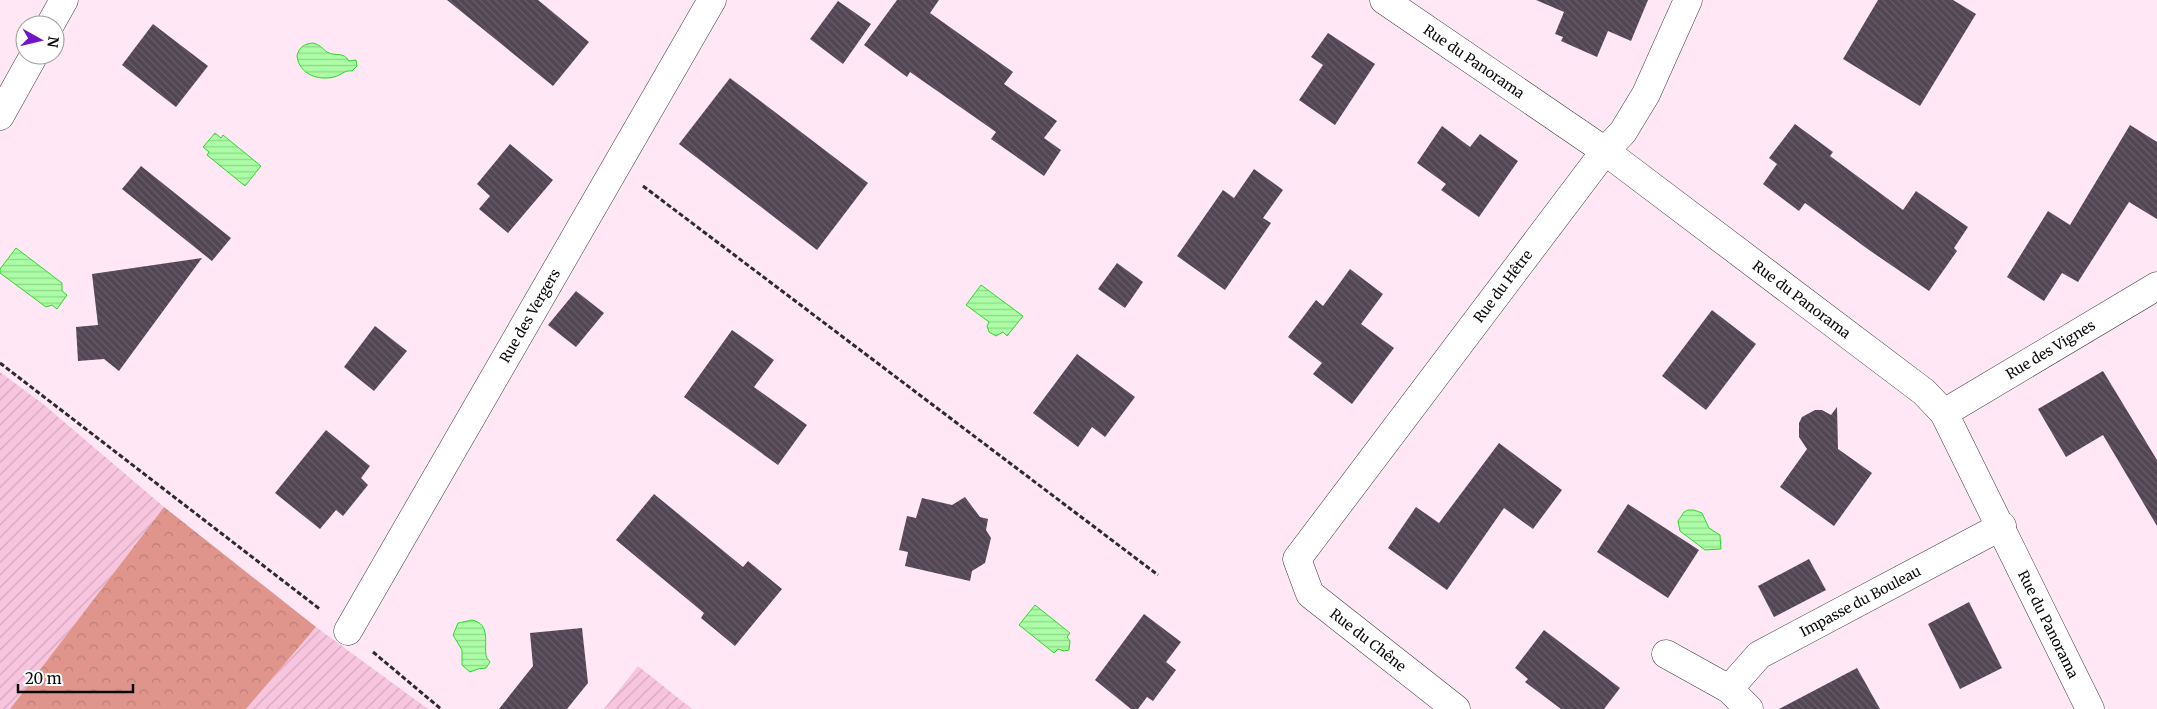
<svg xmlns="http://www.w3.org/2000/svg" width="2157" height="709" font-family="Merriweather,serif">
<defs>
<pattern id="farmland-furrows" width="10" height="10" patternUnits="userSpaceOnUse" patternTransform="scale(1.25)"><rect width="10" height="10" fill="#f8c5df"/><path d="M-1 1l2-2M0 10L10 0M9 11l2-2" fill="none" stroke="#d3a8be"/></pattern>
<pattern id="forest-crowns" width="20" height="18" patternUnits="userSpaceOnUse" patternTransform="scale(1.25)"><rect width="20" height="18" fill="#df958b"/><path d="M2 6a3 3 0 1 1 6 0M12 15a3 3 0 1 1 6 0" fill="none" stroke="#be7f77"/></pattern>
<pattern id="water-rules" width="6" height="5" patternUnits="userSpaceOnUse" patternTransform="scale(1.25)"><rect width="6" height="5" fill="#abfda6"/><path d="M0 2.5h6" fill="none" stroke="#92d88e"/></pattern>
<pattern id="building-back-hatch" width="6" height="6" patternUnits="userSpaceOnUse" patternTransform="scale(1.25)"><rect width="6" height="6" fill="#534654"/><path d="M-1 5l2 2M0 0l6 6M5-1l2 2" fill="none" stroke="#675c68"/></pattern>
</defs>
<rect width="100%" height="100%" fill="#ffe7f6"/>
<!-- farmland -->
<g fill="url(#farmland-furrows)">
<path d="M 0,372 L 43,404 L 164,507 L 10,709 L 0,709 Z"/>
<path d="M 316,627 L 428,709 L 246,709 Z"/>
<path d="M 638,666 L 692,709 L 604,709 Z"/>
</g>
<!-- forest -->
<path fill="url(#forest-crowns)" d="M 164,507 L 316,627 L 246,709 L 10,709 Z"/>
<!-- water -->
<g fill="url(#water-rules)" stroke="#2bdb26">
<path d="M 313,43 C 320,45 322,48 327,52 C 336,57 343,51 349,61 L 356,60 L 357,66 L 352,71 C 344,70 342,75 334,77 C 318,81 299,74 297,56 C 299,47 304,44 313,43 Z"/>
<path d="M 215,133 L 221,138 L 223,135 L 261,166 L 245,186 L 207,155 L 209,152 L 203,147 Z"/>
<path d="M 16,248 L 62,283 L 62,291 L 67,295 L 57,309 L 52,305 L 46,307 L 0,273 L 0,269 Z"/>
<path d="M 981,285 L 1023,316 L 1007,336 L 1003,332 L 996,336 L 989,332 L 987,326 L 989,322 L 966,305 Z"/>
<path d="M 1688,510 L 1694,510 L 1702,513 L 1709,528 L 1720,535 L 1721,549 L 1705,550 L 1680,531 L 1678,521 L 1684,512 Z"/>
<path d="M 1035,605 L 1070,633 L 1067,637 L 1070,641 L 1069,650 L 1064,651 L 1058,649 L 1054,653 L 1019,625 Z"/>
<path d="M 472,620 C 491,624 484,643 486,655 C 486,658 489,660 490,662 L 486,668 L 478,669 L 470,672 L 462,665 L 462,650 L 453,635 L 458,623 Z"/>
</g>
<!-- building -->
<g fill="url(#building-back-hatch)">
<path d="M 447,0 L 538,0 L 589,42 L 553,86 Z"/>
<path d="M 897,0 L 939,0 L 930,13 L 1013,72 L 1004,84 L 1057,121 L 1044,138 L 1061,150 L 1044,176 L 991,139 L 996,132 L 910,72 L 907,77 L 864,45 Z"/>
<path d="M 1536,0 L 1648,0 L 1631,41 L 1608,31 L 1597,57 L 1561,41 L 1563,37 L 1555,34 L 1564,12 Z"/>
<path d="M 1878,0 L 1953,0 L 1976,14 L 1920,106 L 1843,59 Z"/>
<path d="M 838,1 L 871,24 L 843,64 L 810,39 Z"/>
<path d="M 153,24 L 208,66 L 176,107 L 122,65 Z"/>
<path d="M 1328,33 L 1375,64 L 1335,125 L 1299,100 L 1323,65 L 1311,57 Z"/>
<path d="M 730,78 L 868,183 L 817,250 L 679,144 Z"/>
<path d="M 1795,124 L 1833,152 L 1830,156 L 1903,210 L 1916,191 L 1968,227 L 1954,248 L 1957,251 L 1929,291 L 1869,250 L 1805,203 L 1799,211 L 1763,184 L 1777,164 L 1769,158 Z"/>
<path d="M 2130,125 L 2157,142 L 2157,219 L 2129,202 L 2078,282 L 2062,273 L 2044,301 L 2007,277 L 2048,211 L 2070,225 Z"/>
<path d="M 1442,126 L 1470,147 L 1480,134 L 1518,161 L 1479,217 L 1441,190 L 1446,184 L 1417,163 Z"/>
<path d="M 510,144 L 553,180 L 508,233 L 479,209 L 490,196 L 477,184 Z"/>
<path d="M 141,166 L 231,238 L 212,261 L 122,189 Z"/>
<path d="M 1254,169 L 1283,190 L 1263,218 L 1271,223 L 1225,290 L 1177,256 L 1223,190 L 1234,198 Z"/>
<path d="M 202,258 L 119,371 L 104,359 L 78,361 L 76,327 L 98,325 L 92,274 Z"/>
<path d="M 1117,263 L 1143,282 L 1125,308 L 1098,289 Z"/>
<path d="M 1350,269 L 1383,294 L 1361,324 L 1394,348 L 1352,404 L 1313,374 L 1322,363 L 1288,337 L 1316,300 L 1323,306 Z"/>
<path d="M 576,291 L 604,313 L 576,347 L 548,325 Z"/>
<path d="M 1712,310 L 1756,344 L 1706,410 L 1662,376 Z"/>
<path d="M 375,326 L 407,351 L 374,391 L 344,367 Z"/>
<path d="M 732,330 L 774,360 L 754,387 L 807,425 L 778,465 L 684,397 Z"/>
<path d="M 1077,354 L 1135,397 L 1105,437 L 1092,427 L 1078,447 L 1033,413 Z"/>
<path d="M 2103,371 L 2157,460 L 2157,526 L 2103,435 L 2066,457 L 2038,409 Z"/>
<path d="M 1837,407 L 1838,449 L 1872,473 L 1834,526 L 1780,487 L 1807,449 L 1799,437 L 1799,423 L 1802,417 L 1815,410 L 1822,410 L 1831,415 Z"/>
<path d="M 326,430 L 370,466 L 361,478 L 368,485 L 343,516 L 336,510 L 320,529 L 275,493 Z"/>
<path d="M 1499,443 L 1562,490 L 1533,529 L 1504,508 L 1447,590 L 1388,548 L 1416,507 L 1439,523 Z"/>
<path d="M 654,494 L 743,567 L 748,561 L 782,589 L 735,646 L 701,618 L 704,613 L 616,540 Z"/>
<path d="M 965,497 L 980,517 L 988,519 L 986,530 L 991,538 L 985,563 L 972,571 L 970,581 L 905,566 L 908,552 L 899,550 L 907,516 L 916,518 L 922,498 L 952,505 Z"/>
<path d="M 1628,504 L 1699,550 L 1668,598 L 1597,552 Z"/>
<path d="M 1809,559 L 1826,590 L 1774,617 L 1758,586 Z"/>
<path d="M 1969,602 L 2002,668 L 1960,689 L 1928,624 Z"/>
<path d="M 1144,614 L 1181,642 L 1166,662 L 1176,670 L 1153,701 L 1147,697 L 1138,709 L 1131,709 L 1095,680 Z"/>
<path d="M 582,628 L 588,683 L 567,709 L 499,709 L 533,666 L 530,633 Z"/>
<path d="M 1544,630 L 1620,688 L 1604,709 L 1561,709 L 1525,682 L 1528,679 L 1515,668 Z"/>
<path d="M 1857,668 L 1880,709 L 1779,709 Z"/>
</g>
<g fill="none" stroke-linecap="round" stroke-linejoin="round">
<!-- minor casing -->
<g stroke="#3d3d3d" stroke-width="29">
<g id="minor">
<path id="s1" d="M 1384,0 L 1605,151 L 1924,392 L 1944,413 L 2090,709"/>
<path d="M 50,25 L 64,0"/>
<path d="M 0,116 L 34,55"/>
<path id="s2" d="M 1944,413 L 2157,286"/>
<path id="s3" d="M 348,631 L 712,0"/>
<path d="M 1666,654 L 1729,689 L 1749,709"/>
<path id="s4" d="M 1729,689 L 1759,655 L 2002,526"/>
<path id="s5" d="M 1456,709 L 1310,594 L 1297,559 L 1605,151 L 1623,132 L 1646,94 L 1688,0"/>
</g>
</g>
<!-- path -->
<g stroke="#2c2c2c" stroke-width="3" stroke-dasharray="5 2.5" stroke-linecap="butt">
<path d="M 643,186 L 1158,575"/>
<path d="M 0,363 L 321,610"/>
<path d="M 373,652 L 441,709"/>
</g>
<!-- minor -->
<use href="#minor" stroke="#fff" stroke-width="28"/>
</g>
<g text-anchor="middle" dominant-baseline="central" stroke-width="5" stroke-linejoin="round" paint-order="stroke">
<!-- street labels -->
<g font-size="14" fill="#0a0a0a" stroke="#fff">
<text stroke="none"><textPath href="#s1" startOffset="109">Rue du Panorama</textPath></text>
<text stroke="none"><textPath href="#s5" startOffset="565">Rue du Hêtre</textPath></text>
<text stroke="none"><textPath href="#s1" startOffset="514">Rue du Panorama</textPath></text>
<text stroke="none"><textPath href="#s3" startOffset="364">Rue des Vergers</textPath></text>
<text stroke="none"><textPath href="#s2" startOffset="124">Rue des Vignes</textPath></text>
<text stroke="none"><textPath href="#s4" startOffset="160">Impasse du Bouleau</textPath></text>
<text stroke="none"><textPath href="#s1" startOffset="932">Rue du Panorama</textPath></text>
<text transform="translate(1368 640) rotate(38)">Rue du Chêne</text>
</g>
</g>
<!-- north arrow -->
<g transform="translate(40 40) rotate(98)"><circle r="24" fill="#ffffff" stroke="#9d9d9d"/>
<path d="M0-4L9 19L0 12L-9 19Z" fill="#7215c7"/>
<text y="-8" font-size="14" font-weight="bold" text-anchor="middle" fill="#0a0a0a">N</text>
</g>
<!-- scale -->
<path d="M18 684v8h115v-8" fill="none" stroke="#0a0a0a" stroke-width="2.5"/>
<text x="25" y="684" font-size="15" fill="#0a0a0a" stroke="#ffffff" stroke-width="4" paint-order="stroke">20 m</text>
</svg>
